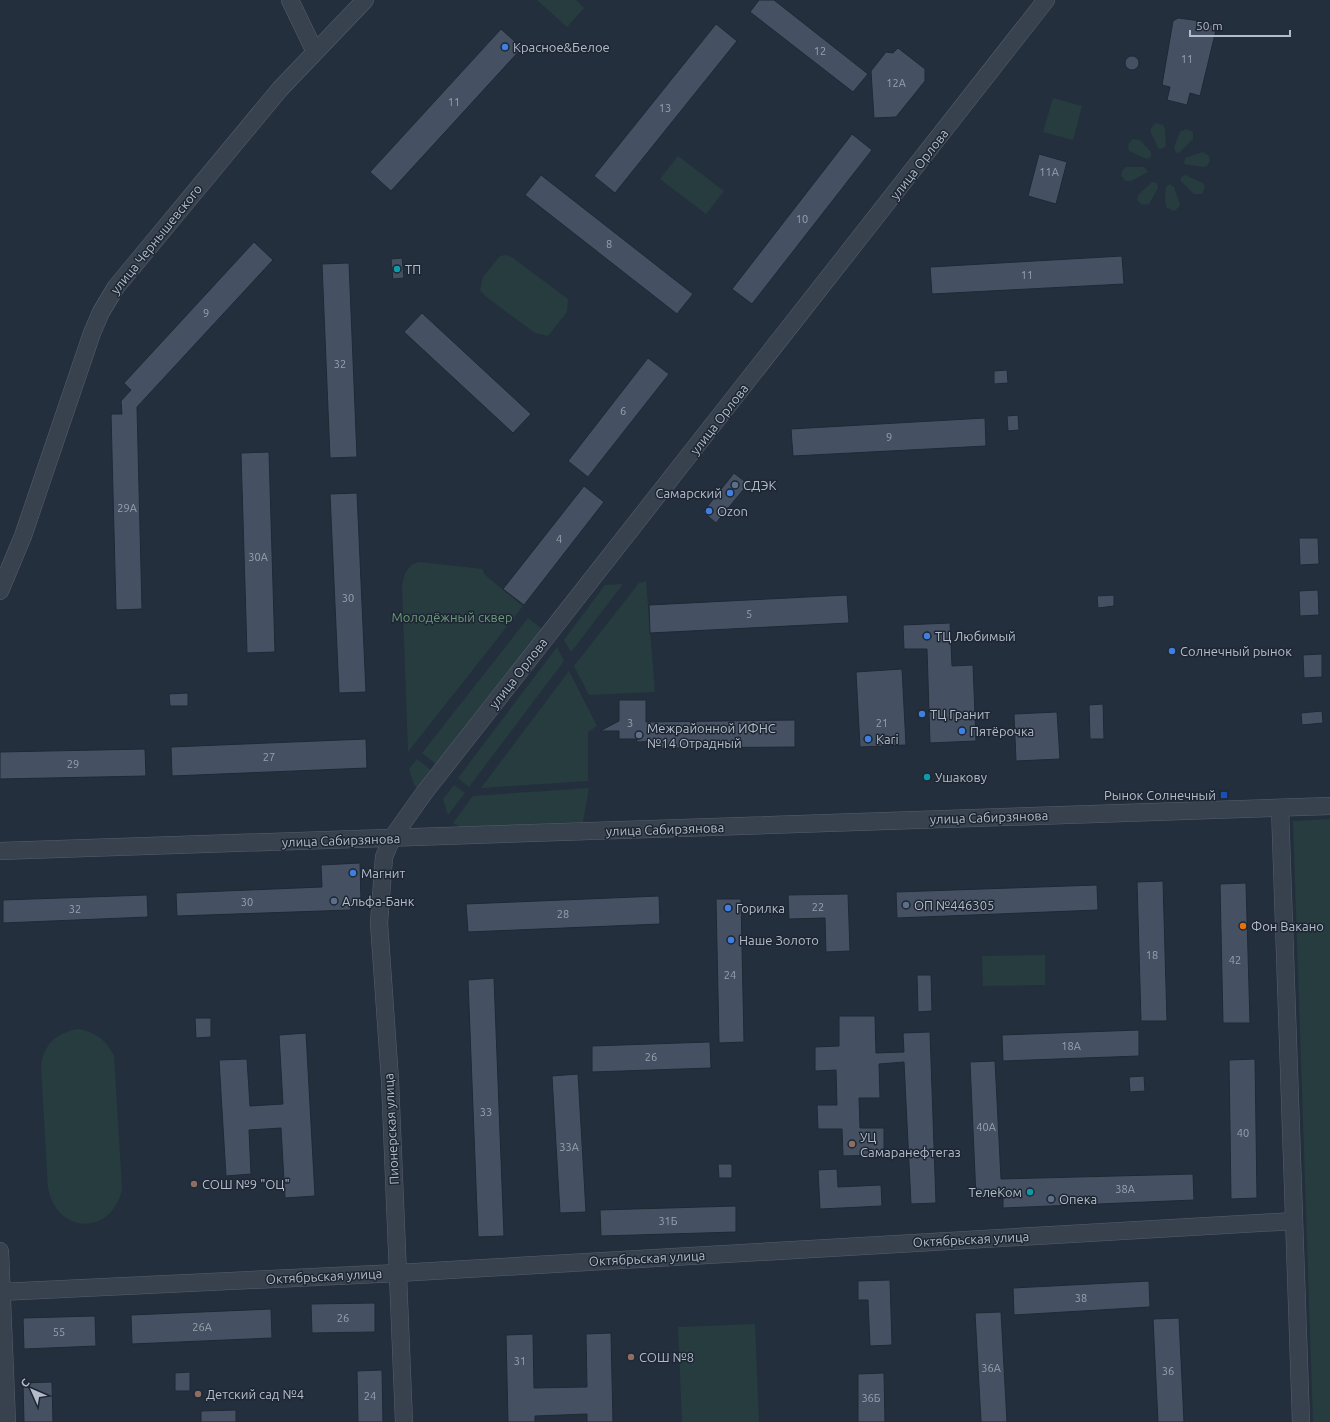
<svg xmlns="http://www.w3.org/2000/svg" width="1330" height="1422" font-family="Ubuntu,sans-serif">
<rect width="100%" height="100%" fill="#242f3e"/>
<!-- green -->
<g fill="#263c3f">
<path d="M 537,0 L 576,0 L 584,8 L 567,27 Z"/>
<path d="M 1053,98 L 1082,106 L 1073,140 L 1043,132 Z"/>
<path d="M 1156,123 L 1163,125 L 1165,129 L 1166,146 L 1162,149 L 1158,148 L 1151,133 L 1151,128 Z"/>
<path d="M 1186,129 L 1193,132 L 1193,139 L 1180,152 L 1176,153 L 1174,147 L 1180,132 Z"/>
<path d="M 1133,139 L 1140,140 L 1151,152 L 1151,157 L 1147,159 L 1129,151 L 1128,144 Z"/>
<path d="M 1203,152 L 1209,156 L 1210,161 L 1207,166 L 1203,167 L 1184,164 L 1185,158 Z"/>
<path d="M 678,156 L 724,191 L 706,214 L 660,179 Z"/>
<path d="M 1126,167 L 1144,167 L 1148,172 L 1131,181 L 1126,181 L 1121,176 L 1122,171 Z"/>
<path d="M 1185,175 L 1203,183 L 1205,187 L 1202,194 L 1194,194 L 1181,181 L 1181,177 Z"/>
<path d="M 1152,182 L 1157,183 L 1158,188 L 1149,204 L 1142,205 L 1137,200 L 1138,195 Z"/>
<path d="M 1170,184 L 1174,187 L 1180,204 L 1178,208 L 1174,211 L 1167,208 L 1165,203 L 1166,187 Z"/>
<path d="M 506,255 L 513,258 L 568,299 L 567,312 L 548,336 L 535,333 L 485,296 L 480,290 L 483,277 L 500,256 Z"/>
<path d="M 420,562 L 482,569 L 485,575 L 523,606 L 408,752 L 402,587 C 404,575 407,564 420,562 Z"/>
<path d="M 646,581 L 655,692 L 589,695 L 574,666 L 639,583 Z"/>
<path d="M 623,584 L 571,652 L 564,640 L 605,585 Z"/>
<path d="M 528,618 L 542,629 L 436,764 L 422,753 Z"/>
<path d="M 557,647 L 564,661 L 469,787 L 458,778 Z"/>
<path d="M 569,671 L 597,726 L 588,732 L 588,781 L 481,788 Z"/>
<path d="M 417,759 L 431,770 L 418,788 L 414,785 L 409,769 Z"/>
<path d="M 454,785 L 465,793 L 448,815 L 443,799 Z"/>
<path d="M 589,788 L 583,822 L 460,827 L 453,823 L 473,796 Z"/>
<path d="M 1330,819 L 1330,1422 L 1313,1422 L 1293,821 Z"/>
<path d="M 1045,955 L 1045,985 L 983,986 L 982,956 Z"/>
<path d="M 78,1029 C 96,1032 106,1040 114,1056 L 122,1189 C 112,1236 57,1235 48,1188 L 41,1066 C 44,1044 56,1033 78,1029 Z"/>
<path d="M 755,1324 L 759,1422 L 682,1422 L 678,1327 Z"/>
</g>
<!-- building -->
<g fill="#455162" stroke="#1f2835">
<path d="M 759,0 L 774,0 L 868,74 L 853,92 L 750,12 Z"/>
<path d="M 1178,18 L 1201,21 L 1204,24 L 1212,25 L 1216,30 L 1200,96 L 1190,93 L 1187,105 L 1167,100 L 1170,87 L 1162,85 L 1173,21 Z"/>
<path d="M 716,24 L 737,41 L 615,193 L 594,176 Z"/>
<path d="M 501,29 L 522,48 L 391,191 L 370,172 Z"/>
<path d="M 898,48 L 925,69 L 925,81 L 896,117 L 874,118 L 871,71 L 886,52 L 893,53 Z"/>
<circle cx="1132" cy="63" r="7"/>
<path d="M 852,134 L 872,150 L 752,304 L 732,289 Z"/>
<path d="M 1039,154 L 1067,162 L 1056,204 L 1028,196 Z"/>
<path d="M 541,175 L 693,294 L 677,314 L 525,195 Z"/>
<path d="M 254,242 L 273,260 L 137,407 L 142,609 L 116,610 L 111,414 L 122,414 L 121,401 L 131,390 L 124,383 Z"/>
<path d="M 1122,256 L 1124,284 L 932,294 L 930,267 Z"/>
<path d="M 402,258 L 404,278 L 393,279 L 391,259 Z"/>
<path d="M 349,263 L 357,457 L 330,458 L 322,264 Z"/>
<path d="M 422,313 L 531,414 L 513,433 L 404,332 Z"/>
<path d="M 648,358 L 669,374 L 588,477 L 568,461 Z"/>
<path d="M 1007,370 L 1008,383 L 994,384 L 994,371 Z"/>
<path d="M 1018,415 L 1019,430 L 1008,431 L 1007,416 Z"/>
<path d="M 985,418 L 986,446 L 793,456 L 791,429 Z"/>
<path d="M 269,452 L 275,652 L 247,653 L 241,453 Z"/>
<path d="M 734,473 L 748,484 L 716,523 L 703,512 Z"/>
<path d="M 584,486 L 604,502 L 524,605 L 503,589 Z"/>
<path d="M 357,493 L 366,692 L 339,693 L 330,494 Z"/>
<path d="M 1299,538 L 1318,538 L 1319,564 L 1300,565 Z"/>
<path d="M 1318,590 L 1319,615 L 1300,616 L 1299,591 Z"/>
<path d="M 847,595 L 849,623 L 650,633 L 649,605 Z"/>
<path d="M 1114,595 L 1114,606 L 1098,608 L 1097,596 Z"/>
<path d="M 950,623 L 952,666 L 973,665 L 976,741 L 930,743 L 927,649 L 904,649 L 903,625 Z"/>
<path d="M 1322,654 L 1322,677 L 1304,678 L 1303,655 Z"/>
<path d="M 902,669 L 906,745 L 860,747 L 856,672 Z"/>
<path d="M 188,693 L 188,706 L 170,706 L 169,694 Z"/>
<path d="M 619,700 L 646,700 L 646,722 L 795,720 L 795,747 L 660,748 L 660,741 L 637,742 L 637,739 L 619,739 L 619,731 L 600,731 L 619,721 Z"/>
<path d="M 1103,704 L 1104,739 L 1090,739 L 1089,705 Z"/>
<path d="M 1322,711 L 1323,723 L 1302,725 L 1301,713 Z"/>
<path d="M 1057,712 L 1060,759 L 1016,761 L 1014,714 Z"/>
<path d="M 366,739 L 367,768 L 172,776 L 171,747 Z"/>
<path d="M 145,749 L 146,776 L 0,779 L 0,752 Z"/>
<path d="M 360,863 L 361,902 L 351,902 L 351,910 L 177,916 L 176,893 L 322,887 L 321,865 Z"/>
<path d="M 1163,881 L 1167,1021 L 1141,1021 L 1137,882 Z"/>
<path d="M 1246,883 L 1250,1023 L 1223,1023 L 1220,884 Z"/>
<path d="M 1097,885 L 1098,910 L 897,918 L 896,892 Z"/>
<path d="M 848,894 L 850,951 L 826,952 L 825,918 L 789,919 L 788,895 Z"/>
<path d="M 147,895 L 148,917 L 3,923 L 3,900 Z"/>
<path d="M 659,896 L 660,924 L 468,932 L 466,904 Z"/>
<path d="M 716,899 L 741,899 L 744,1042 L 719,1043 Z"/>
<path d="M 917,975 L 931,975 L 932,1011 L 918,1012 Z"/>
<path d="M 494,978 L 504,1236 L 478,1237 L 468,980 Z"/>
<path d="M 839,1016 L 875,1016 L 876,1053 L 904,1052 L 903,1033 L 930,1032 L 936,1203 L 911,1204 L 904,1062 L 879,1064 L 880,1098 L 859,1098 L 860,1128 L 884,1128 L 884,1155 L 843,1156 L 842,1129 L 818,1129 L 817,1105 L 837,1105 L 836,1070 L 815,1071 L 815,1047 L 839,1046 Z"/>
<path d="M 195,1018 L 211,1018 L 211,1037 L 196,1038 Z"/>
<path d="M 1139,1030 L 1139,1056 L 1003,1061 L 1002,1035 Z"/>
<path d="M 306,1033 L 315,1196 L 285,1198 L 281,1128 L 249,1130 L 251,1174 L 226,1176 L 219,1060 L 247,1059 L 250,1106 L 283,1104 L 279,1035 Z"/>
<path d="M 710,1042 L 711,1068 L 592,1072 L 592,1046 Z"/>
<path d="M 1255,1059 L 1257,1198 L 1231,1199 L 1229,1060 Z"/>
<path d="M 995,1061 L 1001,1179 L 1193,1174 L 1194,1200 L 1003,1208 L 1003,1196 L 976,1197 L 970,1062 Z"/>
<path d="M 578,1074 L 586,1212 L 560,1213 L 552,1076 Z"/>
<path d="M 1144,1076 L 1145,1091 L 1130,1092 L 1129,1077 Z"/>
<path d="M 718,1164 L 732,1164 L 732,1178 L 719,1178 Z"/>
<path d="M 837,1169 L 838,1187 L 881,1185 L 882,1206 L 820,1209 L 818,1170 Z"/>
<path d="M 736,1206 L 736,1232 L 601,1236 L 600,1210 Z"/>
<path d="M 890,1280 L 892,1345 L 870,1346 L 868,1300 L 858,1300 L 858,1281 Z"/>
<path d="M 1149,1281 L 1150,1307 L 1014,1315 L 1013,1288 Z"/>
<path d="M 375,1303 L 375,1332 L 312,1333 L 311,1304 Z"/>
<path d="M 271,1309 L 272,1338 L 132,1344 L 131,1315 Z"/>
<path d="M 1001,1312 L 1007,1422 L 981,1422 L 975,1313 Z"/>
<path d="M 95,1316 L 96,1346 L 24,1349 L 23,1318 Z"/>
<path d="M 1179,1318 L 1184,1422 L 1158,1422 L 1153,1319 Z"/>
<path d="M 611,1333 L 613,1422 L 587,1422 L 587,1414 L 535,1416 L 535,1422 L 508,1422 L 506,1335 L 533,1334 L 534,1388 L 587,1387 L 586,1334 Z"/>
<path d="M 382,1370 L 383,1422 L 358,1422 L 357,1371 Z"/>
<path d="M 190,1372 L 190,1391 L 175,1391 L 175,1373 Z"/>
<path d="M 884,1373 L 885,1422 L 858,1422 L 858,1374 Z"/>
<path d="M 52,1382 L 53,1422 L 24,1422 L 23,1383 Z"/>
<path d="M 236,1410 L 236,1422 L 201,1422 L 201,1411 Z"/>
</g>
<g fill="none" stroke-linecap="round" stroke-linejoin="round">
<!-- minor casing -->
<g stroke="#565f6c" stroke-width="18">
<g id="minor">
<path d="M 290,0 L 315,52"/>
<path d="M 0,591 L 23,536 L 92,333 L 101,312 L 116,287 L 280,89 L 365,0"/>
<path d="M 1280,808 L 1301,1422"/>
<path d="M 0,851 L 1330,806"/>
<path d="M 0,1251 L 7,1422"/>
<path d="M 0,1292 L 398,1273 L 1294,1221"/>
<path d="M 404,1422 L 390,1080 L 379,923 L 384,857 L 392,838 L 424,793 L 1046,0"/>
</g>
</g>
<!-- minor -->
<use href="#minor" stroke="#38414e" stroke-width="17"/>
</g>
<!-- markers -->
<g fill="#3f7fe0" stroke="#1d2633" stroke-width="1.5">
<circle cx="505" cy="47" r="4"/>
<circle cx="730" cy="493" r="4"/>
<circle cx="709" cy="511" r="4"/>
<circle cx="927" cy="636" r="4"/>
<circle cx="1172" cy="651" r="4"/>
<circle cx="922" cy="714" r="4"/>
<circle cx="962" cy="731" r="4"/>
<circle cx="868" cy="739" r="4"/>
<circle cx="353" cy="873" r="4"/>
<circle cx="728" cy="908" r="4"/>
<circle cx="731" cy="940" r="4"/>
</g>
<g fill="#0f9aa8" stroke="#1d2633" stroke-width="1.5">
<circle cx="397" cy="269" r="4"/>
<circle cx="927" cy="777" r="4"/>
<circle cx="1030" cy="1192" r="4"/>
</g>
<g fill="#5c6f8a" stroke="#1d2633" stroke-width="1.5">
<circle cx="735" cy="485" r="4"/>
<circle cx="639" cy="735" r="4"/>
<circle cx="334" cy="901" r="4"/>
<circle cx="906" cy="905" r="4"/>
<circle cx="1051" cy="1199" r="4"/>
</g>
<rect fill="#1a4fb4" stroke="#1d2633" stroke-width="1.5" x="1220" y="791" width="8" height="8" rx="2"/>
<circle fill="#e8710a" stroke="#1d2633" stroke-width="1.5" cx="1243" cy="926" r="4"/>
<g fill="#8d6e63" stroke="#1d2633" stroke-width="1.5">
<circle cx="852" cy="1144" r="4"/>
<circle cx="194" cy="1184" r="4"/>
<circle cx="631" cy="1357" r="4"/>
<circle cx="198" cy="1394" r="4"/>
</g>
<g text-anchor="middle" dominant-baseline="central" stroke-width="3" stroke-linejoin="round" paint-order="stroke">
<!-- number labels -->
<g font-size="11" fill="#98a1af">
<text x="820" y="51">12</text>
<text x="1187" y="59">11</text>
<text x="896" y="83">12А</text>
<text x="454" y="102">11</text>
<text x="665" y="108">13</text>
<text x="1049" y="172">11А</text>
<text x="802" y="219">10</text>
<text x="609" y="244">8</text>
<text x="1027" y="275">11</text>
<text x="206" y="313">9</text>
<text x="340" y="364">32</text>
<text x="623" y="411">6</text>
<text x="889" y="437">9</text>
<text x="127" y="508">29А</text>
<text x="559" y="539">4</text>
<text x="258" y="557">30А</text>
<text x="348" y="598">30</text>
<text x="749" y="614">5</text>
<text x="630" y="723">3</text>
<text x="882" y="723">21</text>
<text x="269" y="757">27</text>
<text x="73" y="764">29</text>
<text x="247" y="902">30</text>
<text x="818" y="907">22</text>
<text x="75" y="909">32</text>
<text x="563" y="914">28</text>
<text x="1152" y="955">18</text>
<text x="1235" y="960">42</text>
<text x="730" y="975">24</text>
<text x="1071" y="1046">18А</text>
<text x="651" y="1057">26</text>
<text x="486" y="1112">33</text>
<text x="986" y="1127">40А</text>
<text x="1243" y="1133">40</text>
<text x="569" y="1147">33А</text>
<text x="1125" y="1189">38А</text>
<text x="668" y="1221">31Б</text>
<text x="1081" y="1298">38</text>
<text x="343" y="1318">26</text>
<text x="202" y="1327">26А</text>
<text x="59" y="1332">55</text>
<text x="520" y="1361">31</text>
<text x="991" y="1368">36А</text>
<text x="1168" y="1371">36</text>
<text x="370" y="1396">24</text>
<text x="871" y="1398">36Б</text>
</g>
<!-- poi labels -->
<g font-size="13" fill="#b4bcc9" stroke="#1d2633" text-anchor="start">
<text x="513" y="47">Красное&amp;Белое</text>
<text x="405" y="269">ТП</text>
<text x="743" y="485">СДЭК</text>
<text x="722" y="493" text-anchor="end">Самарский</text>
<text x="717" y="511">Ozon</text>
<text x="935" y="636">ТЦ Любимый</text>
<text x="1180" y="651">Солнечный рынок</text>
<text x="930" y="714">ТЦ Гранит</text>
<text x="647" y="728">Межрайонной ИФНС<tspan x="647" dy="15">№14 Отрадный</tspan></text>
<text x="970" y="731">Пятёрочка</text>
<text x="876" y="739">Kari</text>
<text x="935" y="777">Ушакову</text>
<text x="1216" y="795" text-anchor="end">Рынок Солнечный</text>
<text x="361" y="873">Магнит</text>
<text x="342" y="901">Альфа-Банк</text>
<text x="914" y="905">ОП №446305</text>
<text x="736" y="908">Горилка</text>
<text x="1251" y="926">Фон Вакано</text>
<text x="739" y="940">Наше Золото</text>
<text x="860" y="1137">УЦ<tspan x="860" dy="15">Самаранефтегаз</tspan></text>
<text x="202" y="1184">СОШ №9 "ОЦ"</text>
<text x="1022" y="1192" text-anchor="end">ТелеКом</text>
<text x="1059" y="1199">Опека</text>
<text x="639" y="1357">СОШ №8</text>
<text x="206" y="1394">Детский сад №4</text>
</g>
<!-- street labels -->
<g font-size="13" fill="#b4bcc9" stroke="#1d2633">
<text transform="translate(919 164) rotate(-52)">улица Орлова</text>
<text transform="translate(156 239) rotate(-51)">улица Чернышевского</text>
<text transform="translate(719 419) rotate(-52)">улица Орлова</text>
<text transform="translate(518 673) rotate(-52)">улица Орлова</text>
<text transform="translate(989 817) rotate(-2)">улица Сабирзянова</text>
<text transform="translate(665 829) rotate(-2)">улица Сабирзянова</text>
<text transform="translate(341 840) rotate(-2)">улица Сабирзянова</text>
<text transform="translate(391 1129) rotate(-93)">Пионерская улица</text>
<text transform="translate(971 1239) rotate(-3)">Октябрьская улица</text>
<text transform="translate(647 1258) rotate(-3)">Октябрьская улица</text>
<text transform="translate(324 1276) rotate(-3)">Октябрьская улица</text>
</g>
<!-- park labels -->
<g font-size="13" fill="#6b9a76" stroke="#1d2633">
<text x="452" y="617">Молодёжный сквер</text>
</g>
</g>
<!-- north arrow -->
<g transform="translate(32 1390) rotate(315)" stroke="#1d2633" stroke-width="3" paint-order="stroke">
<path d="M0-3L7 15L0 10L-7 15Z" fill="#b4bcc9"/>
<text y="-6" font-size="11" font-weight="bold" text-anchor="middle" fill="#b4bcc9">С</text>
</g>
<!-- scale -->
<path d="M1190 30v6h100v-6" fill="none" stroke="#b4bcc9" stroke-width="2"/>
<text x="1196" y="30" font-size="12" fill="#b4bcc9" stroke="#1d2633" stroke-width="3" paint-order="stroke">50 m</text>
</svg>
